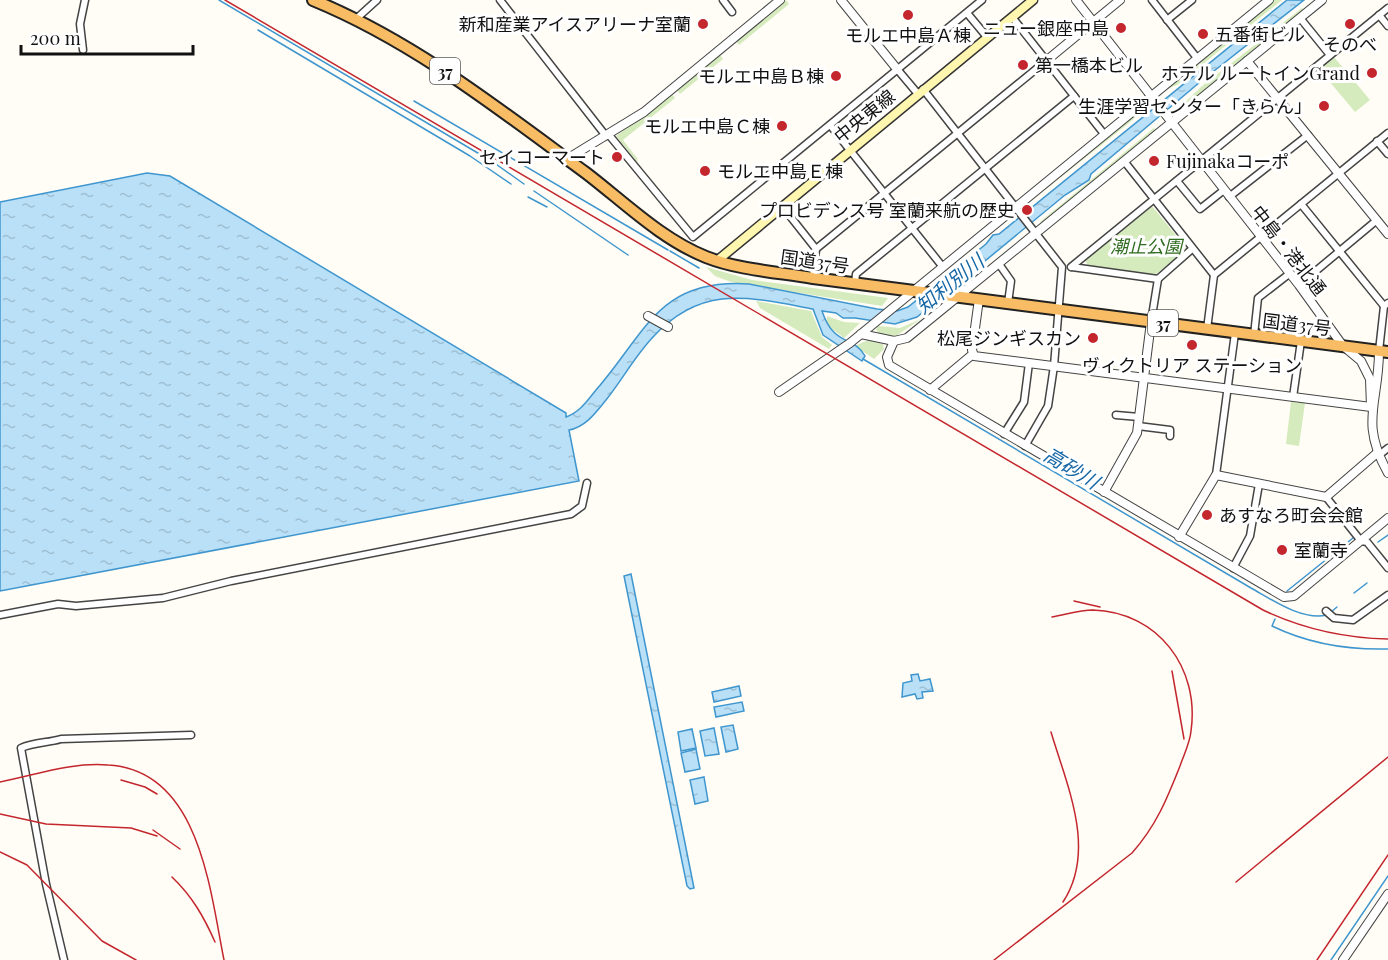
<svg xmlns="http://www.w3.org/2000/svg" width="1388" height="960" font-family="'Playfair Display','Noto Sans JP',serif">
<defs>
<pattern id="water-ripples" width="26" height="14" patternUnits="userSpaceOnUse" patternTransform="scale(1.5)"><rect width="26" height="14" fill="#b9e0f7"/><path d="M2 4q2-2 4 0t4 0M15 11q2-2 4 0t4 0" fill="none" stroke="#9ebfd3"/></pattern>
</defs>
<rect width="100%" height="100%" fill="#fffdf5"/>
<!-- grass -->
<g fill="#d5ebbd">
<path d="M 786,0 L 789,4 L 739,45 L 736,41 Z"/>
<path d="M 1274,0 L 1282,0 L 1177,85 L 1167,89 Z"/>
<path d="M 1302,8 L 1305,10 L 1181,110 L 1180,107 L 1202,86 Z"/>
<path d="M 720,55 L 723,59 L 680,94 L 677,90 Z"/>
<path d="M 1334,57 L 1370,100 L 1355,112 L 1319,69 Z"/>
<path d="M 672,94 L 675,98 L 623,140 L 637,158 L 638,163 L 616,136 Z"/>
<path d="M 1140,109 L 1142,111 L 1129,123 L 1027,204 L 1025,202 Z"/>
<path d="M 1154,128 L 1157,131 L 1042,224 L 1040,222 Z"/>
<path d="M 1152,206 L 1187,249 L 1155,275 L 1088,266 L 1085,260 Z"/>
<path d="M 706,267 L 752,280 L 888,298 L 882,306 L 731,282 L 715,276 Z"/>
<path d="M 756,301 L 811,311 L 822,337 L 832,345 L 829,349 L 760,308 Z"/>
<path d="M 827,316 L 844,322 L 860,323 L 844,338 L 827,325 Z"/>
<path d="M 921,319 L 896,336 L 879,334 L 876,329 L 878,326 L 900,328 Z"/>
<path d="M 868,340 L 883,344 L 884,349 L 874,359 L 855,346 Z"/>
<path d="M 1291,402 L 1305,403 L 1299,446 L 1286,444 Z"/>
</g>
<!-- water -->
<g fill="url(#water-ripples)" stroke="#3f96cf" stroke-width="1.5">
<path d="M 1287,0 L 1304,0 L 1200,82 L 1091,174 L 1089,180 L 1065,195 L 917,317 L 895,324 L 855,318 L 843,318 L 836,313 L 822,311 C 834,347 853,335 865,356 L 862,361 L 823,335 L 813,309 C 748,297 702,284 653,337 C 635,356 622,380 606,400 C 597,411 586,427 569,430 L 579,481 L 0,591 L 0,202 L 147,173 L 170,176 L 566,413 L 566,417 C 580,412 587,401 596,390 C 646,333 658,278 749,284 L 877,309 L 897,311 L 908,307 L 986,244 L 993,235 L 999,234 Z"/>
<path d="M 631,574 L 694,888 L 690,889 L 687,886 L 624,576 Z"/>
<path d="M 918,674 L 920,681 L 930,679 L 933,691 L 922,692 L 923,698 L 917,699 L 915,694 L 902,697 L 903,683 L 912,681 L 911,675 Z"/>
<path d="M 739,686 L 741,696 L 714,702 L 712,692 Z"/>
<path d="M 742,702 L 744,711 L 716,717 L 714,707 Z"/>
<path d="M 733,725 L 738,749 L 726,752 L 721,727 Z"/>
<path d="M 714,728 L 719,754 L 705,756 L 700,731 Z"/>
<path d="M 692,729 L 696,748 L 681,751 L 678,732 Z"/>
<path d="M 696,749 L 700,769 L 685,772 L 681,753 Z"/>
<path d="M 704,777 L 708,801 L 695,804 L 690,780 Z"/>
</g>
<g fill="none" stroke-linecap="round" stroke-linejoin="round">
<!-- stream -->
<g stroke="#3f96cf" stroke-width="1.5">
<path d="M 219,0 L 493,162 L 524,184"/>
<path d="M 258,30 L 470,156 L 511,184"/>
<path d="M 414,101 L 668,250"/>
<path d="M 534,191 L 628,255"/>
<path d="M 528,197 L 547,207"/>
<path d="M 670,251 L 699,268"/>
<path d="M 863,359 L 1251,588 C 1271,599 1302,621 1327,615"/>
<path d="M 1378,542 L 1388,535"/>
<path d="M 1287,591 L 1353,538"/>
<path d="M 1354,593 L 1367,583"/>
<path d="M 1331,612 L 1337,607"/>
<path d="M 1275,619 L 1272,626 C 1307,643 1349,650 1388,649"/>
<path d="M 1331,960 L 1388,876"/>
</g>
<!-- minor casing -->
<g stroke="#444" stroke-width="9">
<g id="minor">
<path d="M 500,0 L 606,136"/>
<path d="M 723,0 L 732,12"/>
<path d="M 1152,0 L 1197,58"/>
<path d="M 967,13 L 987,37"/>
<path d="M 1379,15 L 1388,26"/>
<path d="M 1012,17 L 1104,134"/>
<path d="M 1300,18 L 1330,55"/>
<path d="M 356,19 L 377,0"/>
<path d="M 1167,20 L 1192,0"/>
<path d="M 83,50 L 80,24 L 85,0"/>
<path d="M 897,69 L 918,94"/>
<path d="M 923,89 L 1062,267 L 1054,366 L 1048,406 L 1025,446"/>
<path d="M 830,125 L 942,266"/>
<path d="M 609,135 L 693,237 L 982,0"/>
<path d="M 1377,141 L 1388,154"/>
<path d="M 1124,161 L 1214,275"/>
<path d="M 1177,181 L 1200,209 L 1224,190"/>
<path d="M 1229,197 L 1308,135"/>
<path d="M 1301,204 L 1384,306"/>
<path d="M 782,206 L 816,249 L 813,278"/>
<path d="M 816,249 L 1046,61"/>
<path d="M 999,264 L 1011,281 L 1008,303"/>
<path d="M 1071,267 L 1388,8"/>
<path d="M 1072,267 L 1158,279 L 1192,249"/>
<path d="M 855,283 L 856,274 L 1074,96"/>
<path d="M 1299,285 L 1377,220"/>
<path d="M 1151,322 L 1158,279"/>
<path d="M 1207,329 L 1214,275 L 1388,133"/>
<path d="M 1254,335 L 1258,298 L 1289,274"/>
<path d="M 1379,351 L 1384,306 L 1388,303"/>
<path d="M 1293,397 L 1301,341"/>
<path d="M 1116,415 L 1139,417"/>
<path d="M 1138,426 L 1170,430 L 1170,436"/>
<path d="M 1004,434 L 1024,402 L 1029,363"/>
<path d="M 1378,456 L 1388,448"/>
<path d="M 1216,475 L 1235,333"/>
<path d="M 1326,497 L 1361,541 L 1367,542 L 1388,568"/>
<path d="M 1233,568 L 1250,536 L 1259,484"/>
<path d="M 1326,611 L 1334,618 L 1353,620 L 1388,595"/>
<path d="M 0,615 L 58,604 L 76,606 L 163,598 L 231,581 L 571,514 L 582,506 L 587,483"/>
<path d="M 64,960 L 46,884 L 21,748 C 34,742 48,743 61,739 L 191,735"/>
</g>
</g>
<!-- tertiary casing -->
<g stroke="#444" stroke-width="10">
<g id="tertiary">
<path d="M 841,0 L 897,69"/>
<path d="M 1076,0 L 1299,285 L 1343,346 L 1361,361 L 1370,379 L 1371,407"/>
<path d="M 1046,61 L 1120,0"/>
<path d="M 1247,61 L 1388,234"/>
<path d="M 567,159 L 644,112 L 780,0"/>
<path d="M 979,299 L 972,350 L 974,356 L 1371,407"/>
<path d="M 648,316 L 668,327"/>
<path d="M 861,334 L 894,341 L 907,338 L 1322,0"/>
<path d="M 894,341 L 887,357 L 889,365 L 1284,597 L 1294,596 L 1388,518"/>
<path d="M 1379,351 C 1379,403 1359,422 1388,473"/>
<path d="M 930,390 L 973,354"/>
<path d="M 779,392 L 850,343 L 1269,0"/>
<path d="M 1104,492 L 1137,433 L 1151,322"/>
<path d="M 1179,537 L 1216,475 L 1326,497 L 1377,453"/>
<path d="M 1343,960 L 1388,894"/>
</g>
</g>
<!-- secondary casing -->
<g stroke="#333" stroke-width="11">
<path id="secondary" d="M 718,260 L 1033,0"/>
</g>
<!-- trunk casing -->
<g stroke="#222" stroke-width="14">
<path id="trunk" d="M 313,0 C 413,41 499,109 586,173 C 624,202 661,239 706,257 C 739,270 778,272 813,278 L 1388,352"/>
</g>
<!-- minor -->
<use href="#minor" stroke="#fff" stroke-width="6"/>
<!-- tertiary -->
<use href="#tertiary" stroke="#fff" stroke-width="8"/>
<!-- secondary -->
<use href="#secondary" stroke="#fff6b0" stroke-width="8"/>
<!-- trunk -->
<use href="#trunk" stroke="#f7bc64" stroke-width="10"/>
<!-- rail -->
<g stroke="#c4262e" stroke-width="1.5">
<path d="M 225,0 L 1263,610 C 1303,629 1344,638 1388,639"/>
<path d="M 1074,601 L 1100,607"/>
<path d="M 1172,671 L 1184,739"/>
<path d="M 1051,732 C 1067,786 1097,850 1063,902"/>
<path d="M 121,780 L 145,787 L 157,794"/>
<path d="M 0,782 C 36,775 71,762 108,765 C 200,770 210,891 224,960"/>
<path d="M 0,814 L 46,824 L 131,828 L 157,836"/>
<path d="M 153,830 L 180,849"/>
<path d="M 0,852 L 27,865 L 102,941 L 136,960"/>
<path d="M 172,877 C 192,896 204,917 215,942"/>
<path d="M 1236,882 L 1388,757"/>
<path d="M 994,960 L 1132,853 C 1156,826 1167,799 1180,766 C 1184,754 1190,743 1191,731 C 1200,668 1158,612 1093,610 C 1079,610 1065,615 1052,617"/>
<path d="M 1317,960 L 1388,855"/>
</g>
</g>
<!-- markers -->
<g fill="#c4262e" stroke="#fff" stroke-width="2">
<circle cx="908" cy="15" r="6"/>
<circle cx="703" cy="24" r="6"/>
<circle cx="1350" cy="24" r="6"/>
<circle cx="1121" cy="28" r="6"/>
<circle cx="1203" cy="34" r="6"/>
<circle cx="1023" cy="65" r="6"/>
<circle cx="1372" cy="73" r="6"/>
<circle cx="836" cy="76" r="6"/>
<circle cx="1324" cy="106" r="6"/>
<circle cx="782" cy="126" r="6"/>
<circle cx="617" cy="157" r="6"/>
<circle cx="1154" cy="161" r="6"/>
<circle cx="705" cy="171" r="6"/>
<circle cx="1027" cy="210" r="6"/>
<circle cx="1093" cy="338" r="6"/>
<circle cx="1192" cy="345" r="6"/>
<circle cx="1207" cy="515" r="6"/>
<circle cx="1282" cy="550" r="6"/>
</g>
<g text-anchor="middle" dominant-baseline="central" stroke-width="6" stroke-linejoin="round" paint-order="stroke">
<!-- shield labels -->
<g fill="#fff" stroke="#585858" stroke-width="1.5">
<rect x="430" y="58" width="30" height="26" rx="4.5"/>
<rect x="1148" y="310" width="30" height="26" rx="4.5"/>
</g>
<g font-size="16" font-weight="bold" fill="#111">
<text x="445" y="71">37</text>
<text x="1163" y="323">37</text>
</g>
<!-- poi labels -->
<g font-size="18" fill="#111" stroke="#fff" text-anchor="end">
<text x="691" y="24">新和産業アイスアリーナ室蘭</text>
<text x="1109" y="28">ニュー銀座中島</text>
<text x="1215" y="34" text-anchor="start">五番街ビル</text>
<text x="908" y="35" text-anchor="middle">モルエ中島Ａ棟</text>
<text x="1350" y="44" text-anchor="middle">そのべ</text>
<text x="1035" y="65" text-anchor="start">第一橋本ビル</text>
<text x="1360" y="73">ホテル ルートインGrand</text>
<text x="824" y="76">モルエ中島Ｂ棟</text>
<text x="1312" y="106">生涯学習センター「きらん」</text>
<text x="770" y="126">モルエ中島Ｃ棟</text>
<text x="605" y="157">セイコーマート</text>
<text x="1166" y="161" text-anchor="start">Fujinakaコーポ</text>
<text x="717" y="171" text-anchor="start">モルエ中島Ｅ棟</text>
<text x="1015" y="210">プロビデンス号 室蘭来航の歴史</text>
<text x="1081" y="338">松尾ジンギスカン</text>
<text x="1192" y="365" text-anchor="middle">ヴィクトリア ステーション</text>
<text x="1219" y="515" text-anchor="start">あすなろ町会会館</text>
<text x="1294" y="550" text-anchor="start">室蘭寺</text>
</g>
<!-- street labels -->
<g font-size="18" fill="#111" stroke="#fff">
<text transform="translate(864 116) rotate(-39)">中央東線</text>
<text transform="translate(1289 250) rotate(52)">中島・港北通</text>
<text transform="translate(815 261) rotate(8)">国道37号</text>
<text transform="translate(1297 324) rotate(7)">国道37号</text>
</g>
<!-- park labels -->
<g font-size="18" font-style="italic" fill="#2f6b1f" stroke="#fff">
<text x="1146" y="246">潮止公園</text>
</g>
<!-- water labels -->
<g font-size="20" font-style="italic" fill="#1768a6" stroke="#fff">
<text transform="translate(949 283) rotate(-39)">知利別川</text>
<text transform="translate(1072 467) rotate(31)">高砂川</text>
</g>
</g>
<!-- scale -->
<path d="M21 45v9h172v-9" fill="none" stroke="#111111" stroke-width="3"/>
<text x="30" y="45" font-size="18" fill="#111111" stroke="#ffffff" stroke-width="4.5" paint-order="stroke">200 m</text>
</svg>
